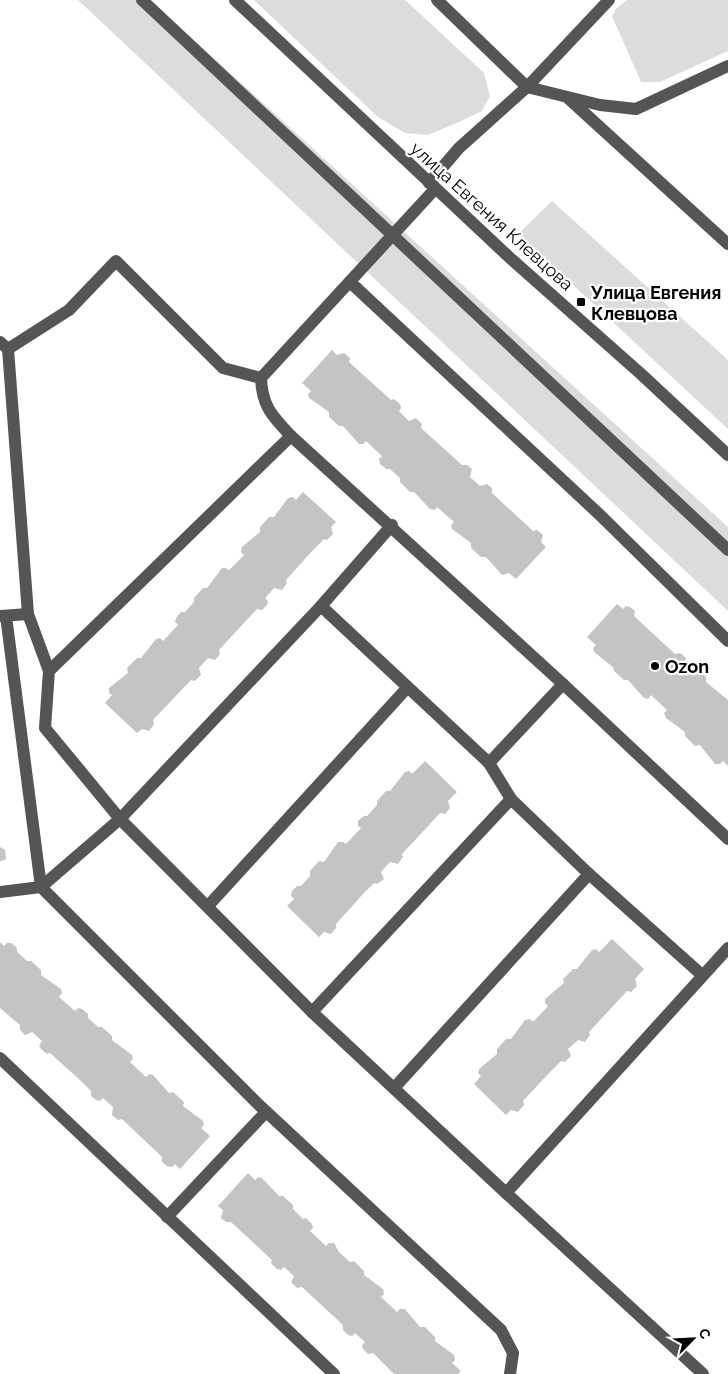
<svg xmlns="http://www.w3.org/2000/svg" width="728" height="1374" font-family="Raleway,sans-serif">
<rect width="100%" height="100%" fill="#fff"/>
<!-- green -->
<g fill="#dcdcdc">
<path d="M 78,0 L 150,0 L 728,527 L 728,611 Z"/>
<path d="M 254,0 L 405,0 L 484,73 L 490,96 L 482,111 L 459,122 L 428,135 L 405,133 L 378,117 Z"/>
<path d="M 627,0 L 728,0 L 728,51 L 660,82 L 641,82 L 612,16 L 616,9 Z"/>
<path d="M 552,201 L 728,360 L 728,429 L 518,234 Z"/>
</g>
<!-- building -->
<g fill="#c4c4c4">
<path d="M 332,350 L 337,355 L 344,353 L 350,358 L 349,362 L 360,372 L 391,400 L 394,399 L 400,404 L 401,408 L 399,411 L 409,421 L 416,418 L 422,424 L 421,428 L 462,465 L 467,465 L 472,469 L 470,477 L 480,486 L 487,484 L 492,488 L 492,493 L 533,531 L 537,530 L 543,535 L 541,542 L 546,547 L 516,579 L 509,573 L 502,575 L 486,557 L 481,557 L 471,548 L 471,543 L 452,529 L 451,525 L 454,522 L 437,507 L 435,510 L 430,509 L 414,492 L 410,492 L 400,482 L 400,478 L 390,469 L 386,469 L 380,464 L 379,459 L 382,456 L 366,441 L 363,444 L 359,444 L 343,426 L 339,426 L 329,417 L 329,412 L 309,398 L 308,394 L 311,391 L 302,383 Z"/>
<path d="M 303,492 L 336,522 L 331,527 L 333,534 L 327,540 L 324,539 L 313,550 L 286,580 L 287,583 L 282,590 L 274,588 L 265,598 L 268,601 L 267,605 L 262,610 L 257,609 L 219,650 L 220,654 L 215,660 L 208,658 L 199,668 L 201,675 L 195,681 L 191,680 L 153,720 L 154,724 L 149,731 L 142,729 L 137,733 L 105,703 L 112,695 L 109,693 L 109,688 L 128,673 L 127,668 L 137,658 L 141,658 L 156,639 L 160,638 L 163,641 L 178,625 L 175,622 L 176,618 L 181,612 L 185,612 L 194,602 L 194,598 L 203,588 L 207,588 L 222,568 L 226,568 L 229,570 L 244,555 L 241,552 L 242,547 L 260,532 L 260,527 L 269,517 L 274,517 L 288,498 L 293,497 L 296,500 Z"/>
<path d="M 617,604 L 623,609 L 626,606 L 630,607 L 635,611 L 634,616 L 675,654 L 680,653 L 686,658 L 684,665 L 694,674 L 701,672 L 706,677 L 706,682 L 728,700 L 728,766 L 723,761 L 720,764 L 715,764 L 700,745 L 695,746 L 685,736 L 685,732 L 666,718 L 664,713 L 667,710 L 651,695 L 648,699 L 644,698 L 628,680 L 624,680 L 614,671 L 613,667 L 594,652 L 593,648 L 596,645 L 587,637 Z"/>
<path d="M 425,761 L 457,792 L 448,801 L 450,808 L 445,814 L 440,813 L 430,824 L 402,854 L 403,857 L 398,864 L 390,862 L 381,872 L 384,879 L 377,884 L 374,883 L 363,894 L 336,924 L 336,928 L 331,934 L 324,932 L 319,937 L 287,906 L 294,899 L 291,896 L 292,891 L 297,886 L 301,886 L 310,876 L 310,871 L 319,861 L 324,862 L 338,842 L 343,842 L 346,844 L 361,828 L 358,826 L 358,821 L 364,816 L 367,816 L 377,805 L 377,801 L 386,791 L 390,791 L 405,772 L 409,771 L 412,774 Z"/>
<path d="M 0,847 L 5,850 L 6,859 L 2,861 L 0,861 Z"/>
<path d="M 612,939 L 644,969 L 635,979 L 637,986 L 631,992 L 627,991 L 589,1032 L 590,1035 L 585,1042 L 578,1040 L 568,1049 L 571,1056 L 565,1062 L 561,1061 L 550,1072 L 523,1101 L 524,1105 L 518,1112 L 511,1110 L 506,1115 L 474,1084 L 481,1076 L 478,1073 L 479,1069 L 497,1054 L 497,1049 L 506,1039 L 511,1039 L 525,1020 L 530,1019 L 533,1022 L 548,1006 L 545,1003 L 545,999 L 564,983 L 563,979 L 573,969 L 577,969 L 592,950 L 596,949 L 599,952 Z"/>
<path d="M 0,942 L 4,946 L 7,943 L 11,943 L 17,948 L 17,952 L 27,961 L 31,961 L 41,970 L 41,975 L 61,989 L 62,993 L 59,997 L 75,1011 L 78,1008 L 82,1009 L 88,1014 L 88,1018 L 98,1027 L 102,1027 L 112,1036 L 112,1040 L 132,1055 L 133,1059 L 130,1062 L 146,1077 L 149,1074 L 153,1075 L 169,1093 L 173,1092 L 184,1102 L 183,1106 L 203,1121 L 204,1125 L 201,1128 L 210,1136 L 180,1169 L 175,1164 L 172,1167 L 167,1166 L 162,1162 L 162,1157 L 122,1119 L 118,1120 L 112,1115 L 113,1107 L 103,1098 L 100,1101 L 96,1100 L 91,1096 L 91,1091 L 81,1081 L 50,1053 L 47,1054 L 41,1049 L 39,1046 L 42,1041 L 32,1032 L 25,1035 L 20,1030 L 20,1025 L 0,1008 Z"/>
<path d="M 248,1173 L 255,1180 L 258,1177 L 262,1178 L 279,1196 L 283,1196 L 293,1205 L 293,1209 L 303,1219 L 306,1218 L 312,1224 L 313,1228 L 310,1231 L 326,1246 L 329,1243 L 334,1243 L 339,1252 L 350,1262 L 354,1261 L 364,1271 L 364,1275 L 383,1289 L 384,1294 L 381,1297 L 397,1312 L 400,1309 L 405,1309 L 420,1327 L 425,1327 L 435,1337 L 435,1341 L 454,1355 L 455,1360 L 452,1363 L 461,1371 L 458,1374 L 394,1374 L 373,1353 L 368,1354 L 363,1349 L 362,1345 L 365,1342 L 355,1333 L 352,1336 L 348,1335 L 343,1330 L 343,1325 L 302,1287 L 297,1288 L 291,1282 L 294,1276 L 284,1267 L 281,1270 L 277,1269 L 271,1263 L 272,1260 L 231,1222 L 226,1222 L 221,1218 L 223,1210 L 218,1206 Z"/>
</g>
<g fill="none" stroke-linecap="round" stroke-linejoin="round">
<!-- minor -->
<g stroke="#555" stroke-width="12">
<path d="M 142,0 L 728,550"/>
<path d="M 235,0 L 509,257 L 641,374 L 728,455"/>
<path d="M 437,0 L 527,87 L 600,105 L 636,109 L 728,66"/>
<path d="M 568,98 L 728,244"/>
<path d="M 429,183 L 459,148 L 527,87 L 609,0"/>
<path d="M 350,282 L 600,515 L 728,641"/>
<path d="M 0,342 L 8,349 L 28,614"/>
<path d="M 8,349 L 69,310 L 116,261 L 223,368 L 261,378"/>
<path d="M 291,436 C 272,416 262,406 261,378 L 435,189"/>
<path d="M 321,606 L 392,525"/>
<path d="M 0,616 L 28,614 L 49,671"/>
<path d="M 6,616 L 41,887 L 259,1105 L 501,1330 L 513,1353 L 510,1374"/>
<path d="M 489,763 L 563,684"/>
<path d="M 728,839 L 563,684 L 291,436 L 49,671 L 45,728 L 120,819 L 312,1012 L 506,1193 L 728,948"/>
<path d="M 0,892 L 41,887 L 120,819 L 321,606 L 489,763 L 511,799 L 589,874 L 702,975"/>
<path d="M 208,906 L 407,688"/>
<path d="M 312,1012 L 511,799"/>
<path d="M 0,1058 L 334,1374"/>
<path d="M 395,1087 L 589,874"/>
<path d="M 506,1193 L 703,1374"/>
<path d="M 167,1217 L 266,1112"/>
</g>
</g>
<!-- markers -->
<g fill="#000" stroke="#fff" stroke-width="2">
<rect x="576" y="297" width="10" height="10" rx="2.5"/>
<circle cx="655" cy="666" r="5"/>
</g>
<g text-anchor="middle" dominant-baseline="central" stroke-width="4.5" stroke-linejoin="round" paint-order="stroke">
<!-- street labels -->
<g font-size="18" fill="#000" stroke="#fff">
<text transform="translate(492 216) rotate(42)">улица Евгения Клевцова</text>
</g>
<!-- poi labels -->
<g font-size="18" font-weight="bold" fill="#000" stroke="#fff" text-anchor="start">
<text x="591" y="292">Улица Евгения<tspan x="591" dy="21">Клевцова</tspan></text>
<text x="665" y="666">Ozon</text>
</g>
</g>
<!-- north arrow -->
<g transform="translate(693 1339) rotate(66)" stroke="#ffffff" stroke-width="4" paint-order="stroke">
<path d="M0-4L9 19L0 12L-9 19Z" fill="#000000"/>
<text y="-8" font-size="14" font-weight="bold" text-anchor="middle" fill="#000000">С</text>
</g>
</svg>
